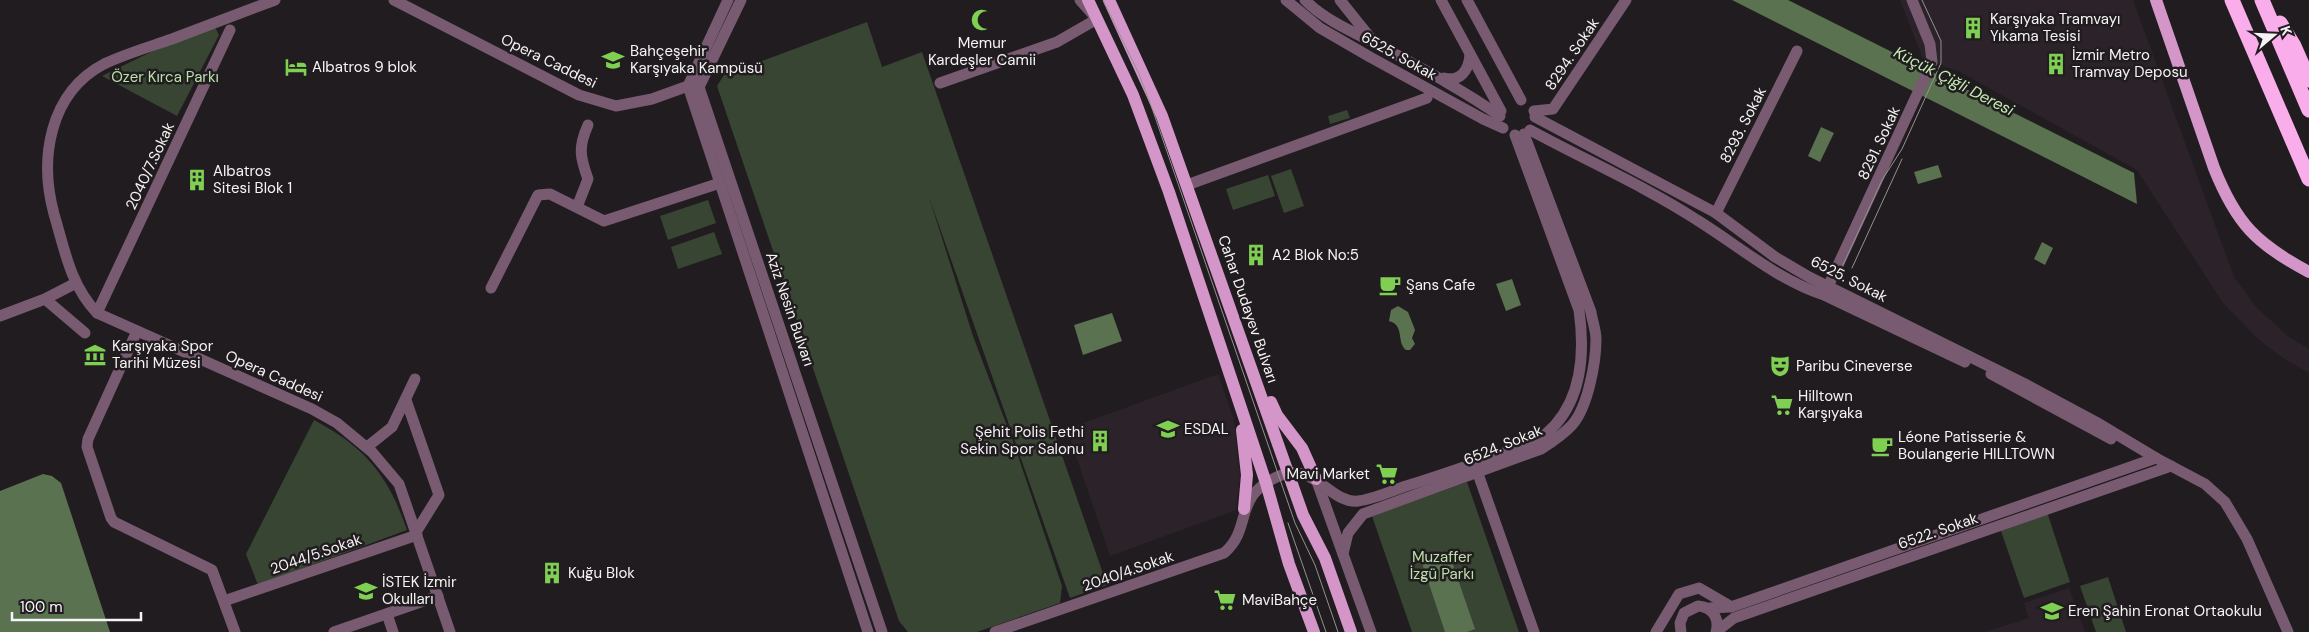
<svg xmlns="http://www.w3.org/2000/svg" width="2309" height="632" font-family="'DM Sans',sans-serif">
<rect width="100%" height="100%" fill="#201c1f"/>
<!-- built -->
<g fill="#2c232a">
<path d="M 1900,0 L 2133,0 L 2234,277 L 2256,307 L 2288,336 L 2309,349 L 2309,373 L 2283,358 L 2259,340 L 2223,303 L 2137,170 L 1960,72 L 1923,59 Z"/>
<path d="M 1218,374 L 1234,420 L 1240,476 L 1236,510 L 1110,556 L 1067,429 Z"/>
<path d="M 2069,588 L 2085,632 L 1985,632 L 2029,618 L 2024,603 Z"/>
</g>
<!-- green -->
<g fill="#384533">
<path d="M 867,22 L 882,67 L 922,52 L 1107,585 L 1070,598 L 929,197 L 973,336 L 1015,447 L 1062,586 L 1060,603 L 977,632 L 908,632 L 899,621 L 717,86 L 724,75 Z"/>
<path d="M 215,27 L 219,35 L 177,116 L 102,76 L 159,48 Z"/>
<path d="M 1347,110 L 1350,118 L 1330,124 L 1328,116 Z"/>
<path d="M 1291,169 L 1304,206 L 1284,213 L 1271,176 Z"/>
<path d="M 1268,175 L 1275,196 L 1233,210 L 1226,189 Z"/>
<path d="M 708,200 L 716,223 L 668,240 L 660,216 Z"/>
<path d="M 714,232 L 722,254 L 678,269 L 671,247 Z"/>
<path d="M 314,420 C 365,447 388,475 407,530 L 258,585 L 246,554 Z"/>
<path d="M 1467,482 L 1519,632 L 1412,632 L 1372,516 Z"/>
<path d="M 2047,512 L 2070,582 L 2024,598 L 2000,528 Z"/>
<path d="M 2108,577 L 2126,632 L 2096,632 L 2080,586 Z"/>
</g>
<!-- water -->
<g fill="#5b7251">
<path d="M 1732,0 L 1788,0 L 2134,173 L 2137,204 Z"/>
<path d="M 1821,127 L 1834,133 L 1820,162 L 1808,156 Z"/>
<path d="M 1938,165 L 1942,177 L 1918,184 L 1914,172 Z"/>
<path d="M 2042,242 L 2053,248 L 2045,265 L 2034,259 Z"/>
<path d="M 1512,279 L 1521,305 L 1506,311 L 1496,284 Z"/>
<path d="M 1398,306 L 1408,312 L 1415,330 L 1412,338 L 1415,344 L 1410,350 L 1406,350 C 1396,342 1405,325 1389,321 L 1391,310 Z"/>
<path d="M 1112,313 L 1122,341 L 1083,355 L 1074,325 Z"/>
<path d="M 43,474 L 52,476 L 61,483 L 110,632 L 0,632 L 0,491 Z"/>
<path d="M 1449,553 L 1475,629 L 1467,632 L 1445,632 L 1422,563 Z"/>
</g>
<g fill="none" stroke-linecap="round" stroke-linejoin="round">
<!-- minor -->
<g stroke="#785a71" stroke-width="11">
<path d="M 275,0 C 240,13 206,26 172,39 C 149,47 125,54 104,64 C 49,93 39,159 54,214 C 65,251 70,284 97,313 L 312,409 L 337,423 L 372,452 L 399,484 L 450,632"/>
<path d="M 394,0 L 579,95 L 616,106 L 652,99 L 688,86 L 868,632"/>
<path d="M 741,0 L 699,87 L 882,632"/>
<path d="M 1286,0 L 1320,28 L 1370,57 L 1483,119 L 1503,128"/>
<path d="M 1305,0 C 1325,21 1358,34 1384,48 C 1423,69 1463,90 1500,116"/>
<path d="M 1340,0 L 1372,40"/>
<path d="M 1441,0 L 1501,111"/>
<path d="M 1467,0 L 1521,100"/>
<path d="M 1444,78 C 1460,82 1469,71 1470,54"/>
<path d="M 940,83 L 1057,42 L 1097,19 L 1080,0"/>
<path d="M 694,87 L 688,86 L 728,0"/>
<path d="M 1534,111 L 1553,109 L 1626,0"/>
<path d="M 1535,117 L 1716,213 L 1775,257 L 1809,277 L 2027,385 L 2096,422 L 2156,458 L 2205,484 L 2225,502 L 2247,539 L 2288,632"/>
<path d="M 1530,130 C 1585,160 1645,186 1697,220 C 1739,246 1776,279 1824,295 L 1965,362"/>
<path d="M 1187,185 L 1427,98"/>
<path d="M 577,207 L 588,179 C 580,157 578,147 588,125"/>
<path d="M 1716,213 L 1797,51"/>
<path d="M 491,288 L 538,195 L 550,194 L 604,221 L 720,183"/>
<path d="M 1826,291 L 1932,62 L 1930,44 L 1912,0"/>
<path d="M 45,299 L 85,333"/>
<path d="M 97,313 L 230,30"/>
<path d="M 0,316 L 45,299 L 76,283"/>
<path d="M 137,331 L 88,439 L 87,447 L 111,518 L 114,522 L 212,570 L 235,632"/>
<path d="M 1991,374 L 2111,439"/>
<path d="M 406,400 L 439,495 L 416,532"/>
<path d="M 367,447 L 392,427 L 415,379"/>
<path d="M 1477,471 L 1534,632"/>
<path d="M 1316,479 L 1371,632"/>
<path d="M 1343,554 L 1348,533 L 1363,514 L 1541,449 C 1552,442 1563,435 1572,425 C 1588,407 1596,362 1596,339 C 1596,330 1592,320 1591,312 L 1524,134"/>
<path d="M 224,601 L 417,535"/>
<path d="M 1709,608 L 1731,607 L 2156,458"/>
<path d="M 387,614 L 393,632"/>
<path d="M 1717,631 L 1734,618 L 2171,466"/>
<path d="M 334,632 L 438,596"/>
<path d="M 995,632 L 1224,553 C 1254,527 1231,497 1279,476 C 1314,461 1330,504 1358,501 C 1374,499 1391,491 1406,486 C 1449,473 1492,457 1535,442 C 1580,413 1586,360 1579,310 L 1515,135"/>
<path d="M 1656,632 L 1679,594 L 1699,588 L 1730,606"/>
<path d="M 1681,632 L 1680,623 L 1684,613 L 1698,606 C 1712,607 1720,618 1716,632"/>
</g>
<!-- major -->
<g stroke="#d495c8" stroke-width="12">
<path d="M 1088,0 L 1133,95 L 1169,192 L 1266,483 L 1289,564 L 1314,632"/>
<path d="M 1109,0 L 1162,116 L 1303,515 L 1325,558 L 1351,632"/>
<path d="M 2156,0 L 2214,168 C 2236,223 2256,244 2309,272"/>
<path d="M 1271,402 L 1277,415 L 1302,448 L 1316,479"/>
<path d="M 1242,430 L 1247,475 L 1244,509"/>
</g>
<!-- highway -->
<g stroke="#f9adea" stroke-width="15">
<path d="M 2232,0 L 2309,179"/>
<path d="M 2262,0 L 2309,110"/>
<path d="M 2280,23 L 2294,46 L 2309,80"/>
</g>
<!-- tram -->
<g stroke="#949193" stroke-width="1">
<path d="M 1103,0 L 1139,74 L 1153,111 L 1295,523 L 1315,565 L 1338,632"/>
<path d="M 1843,265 L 1882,180 L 1902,149 L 1941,63 L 1941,41 L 1922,0"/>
<path d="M 1852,268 L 1902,159"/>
<path d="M 1288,523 L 1326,632"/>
</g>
</g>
<!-- icons -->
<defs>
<g id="mosque-bare" transform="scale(1.725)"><path d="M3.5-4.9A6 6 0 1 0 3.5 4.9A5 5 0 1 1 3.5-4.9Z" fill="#7fd052" stroke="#201c1f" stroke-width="2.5" paint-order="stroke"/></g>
<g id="building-bare" transform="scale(1.725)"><path d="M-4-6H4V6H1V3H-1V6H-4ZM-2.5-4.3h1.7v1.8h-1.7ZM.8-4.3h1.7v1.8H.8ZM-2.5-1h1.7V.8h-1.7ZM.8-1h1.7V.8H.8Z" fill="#7fd052" stroke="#201c1f" stroke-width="2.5" paint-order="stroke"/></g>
<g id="school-bare" transform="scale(1.725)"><path d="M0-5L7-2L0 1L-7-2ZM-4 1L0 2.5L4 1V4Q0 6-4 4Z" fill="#7fd052" stroke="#201c1f" stroke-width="2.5" paint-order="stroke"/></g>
<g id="hotel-bare" transform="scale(1.725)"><path d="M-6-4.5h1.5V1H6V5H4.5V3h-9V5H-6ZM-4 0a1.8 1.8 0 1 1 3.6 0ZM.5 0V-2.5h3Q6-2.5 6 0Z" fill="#7fd052" stroke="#201c1f" stroke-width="2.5" paint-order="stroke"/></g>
<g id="cafe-bare" transform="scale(1.725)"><path d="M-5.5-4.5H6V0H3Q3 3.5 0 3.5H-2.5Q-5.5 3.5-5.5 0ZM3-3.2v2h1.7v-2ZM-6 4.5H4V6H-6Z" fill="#7fd052" stroke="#201c1f" stroke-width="2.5" paint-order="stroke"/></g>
<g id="museum-bare" transform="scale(1.725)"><path d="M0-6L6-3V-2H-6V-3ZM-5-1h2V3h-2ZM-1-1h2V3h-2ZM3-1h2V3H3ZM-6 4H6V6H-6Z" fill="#7fd052" stroke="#201c1f" stroke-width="2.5" paint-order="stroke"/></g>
<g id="theatre-bare" transform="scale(1.725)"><path d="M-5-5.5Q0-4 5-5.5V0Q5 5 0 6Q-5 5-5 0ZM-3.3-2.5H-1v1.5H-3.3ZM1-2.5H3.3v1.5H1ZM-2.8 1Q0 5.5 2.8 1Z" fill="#7fd052" stroke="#201c1f" stroke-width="2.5" paint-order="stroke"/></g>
<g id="supermarket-bare" transform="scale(1.725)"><path d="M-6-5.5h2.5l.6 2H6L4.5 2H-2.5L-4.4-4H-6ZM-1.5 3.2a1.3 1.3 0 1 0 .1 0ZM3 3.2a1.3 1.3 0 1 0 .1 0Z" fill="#7fd052" stroke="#201c1f" stroke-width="2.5" paint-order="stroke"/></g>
</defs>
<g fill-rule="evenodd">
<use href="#mosque-bare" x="982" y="20"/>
<use href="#building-bare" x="1973" y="28"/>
<use href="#school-bare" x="613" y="60"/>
<use href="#building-bare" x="2056" y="64"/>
<use href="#hotel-bare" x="296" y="67"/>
<use href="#building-bare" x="197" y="180"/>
<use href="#building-bare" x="1256" y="255"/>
<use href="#cafe-bare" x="1390" y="285"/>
<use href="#museum-bare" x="95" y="355"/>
<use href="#theatre-bare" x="1780" y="366"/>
<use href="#supermarket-bare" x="1782" y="405"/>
<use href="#school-bare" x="1168" y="429"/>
<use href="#building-bare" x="1100" y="441"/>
<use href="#cafe-bare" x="1882" y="446"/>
<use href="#supermarket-bare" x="1387" y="474"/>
<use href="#building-bare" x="552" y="573"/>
<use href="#school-bare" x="366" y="591"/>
<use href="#supermarket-bare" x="1225" y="600"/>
<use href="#school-bare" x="2052" y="611"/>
</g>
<g text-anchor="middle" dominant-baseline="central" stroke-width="5" stroke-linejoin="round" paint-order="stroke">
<!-- poi labels -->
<g font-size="15" fill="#f6f3f5" stroke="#201c1f" text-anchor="start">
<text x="1990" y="19">Karşıyaka Tramvayı<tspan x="1990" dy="17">Yıkama Tesisi</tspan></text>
<text x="982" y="43" text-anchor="middle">Memur<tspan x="982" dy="17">Kardeşler Camii</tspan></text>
<text x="630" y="51">Bahçeşehir<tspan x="630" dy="17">Karşıyaka Kampüsü</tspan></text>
<text x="2072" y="55">İzmir Metro<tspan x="2072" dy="17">Tramvay Deposu</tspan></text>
<text x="312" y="67">Albatros 9 blok</text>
<text x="213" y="171">Albatros<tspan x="213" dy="17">Sitesi Blok 1</tspan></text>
<text x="1272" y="255">A2 Blok No:5</text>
<text x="1406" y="285">Şans Cafe</text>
<text x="112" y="346">Karşıyaka Spor<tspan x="112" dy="17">Tarihi Müzesi</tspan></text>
<text x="1796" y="366">Paribu Cineverse</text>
<text x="1798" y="396">Hilltown<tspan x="1798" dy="17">Karşıyaka</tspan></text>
<text x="1184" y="429">ESDAL</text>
<text x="1084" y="432" text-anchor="end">Şehit Polis Fethi<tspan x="1084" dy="17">Sekin Spor Salonu</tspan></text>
<text x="1898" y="437">Léone Patisserie &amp;<tspan x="1898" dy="17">Boulangerie HILLTOWN</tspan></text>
<text x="1370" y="474" text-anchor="end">Mavi Market</text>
<text x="568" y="573">Kuğu Blok</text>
<text x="382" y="582">İSTEK İzmir<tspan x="382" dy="17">Okulları</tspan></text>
<text x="1242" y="600">MaviBahçe</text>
<text x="2068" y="611">Eren Şahin Eronat Ortaokulu</text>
</g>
<!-- street labels -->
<g font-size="15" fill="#f6f3f5" stroke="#201c1f">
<text transform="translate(1572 54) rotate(-56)">8294. Sokak</text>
<text transform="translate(1399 56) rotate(29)">6525. Sokak</text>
<text transform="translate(549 61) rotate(26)">Opera Caddesi</text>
<text transform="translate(1743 125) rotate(-63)">8293. Sokak</text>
<text transform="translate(1879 143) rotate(-65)">8291. Sokak</text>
<text transform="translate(150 166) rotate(-65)">2040/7.Sokak</text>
<text transform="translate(1849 279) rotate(27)">6525. Sokak</text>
<text transform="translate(790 309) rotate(71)">Aziz Nesin Bulvarı</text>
<text transform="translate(1248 309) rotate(71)">Cahar Dudayev Bulvarı</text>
<text transform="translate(274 376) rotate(24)">Opera Caddesi</text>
<text transform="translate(1503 445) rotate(-22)">6524. Sokak</text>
<text transform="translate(1938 531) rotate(-19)">6522. Sokak</text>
<text transform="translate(316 554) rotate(-19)">2044/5.Sokak</text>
<text transform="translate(1128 571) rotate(-19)">2040/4.Sokak</text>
</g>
<!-- park labels -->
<g font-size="15" fill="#bae1a8" stroke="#201c1f">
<text x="165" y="77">Özer Kırca Parkı</text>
<text x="1442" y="557">Muzaffer<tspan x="1442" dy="17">İzgü Parkı</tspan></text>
</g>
<!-- water labels -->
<g font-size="16" font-style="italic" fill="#c5edb3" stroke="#201c1f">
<text transform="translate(1954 81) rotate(27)">Küçük Çiğli Deresi</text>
</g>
</g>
<!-- north arrow -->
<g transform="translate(2274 35) rotate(71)" stroke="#201c1f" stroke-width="4" paint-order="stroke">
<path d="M0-4L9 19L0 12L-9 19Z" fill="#f6f3f5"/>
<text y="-8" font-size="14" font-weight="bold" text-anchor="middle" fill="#f6f3f5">K</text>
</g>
<!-- scale -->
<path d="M12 612v8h129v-8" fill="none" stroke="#f6f3f5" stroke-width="2.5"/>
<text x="20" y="612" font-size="15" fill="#f6f3f5" stroke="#201c1f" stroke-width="4" paint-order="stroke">100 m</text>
</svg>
